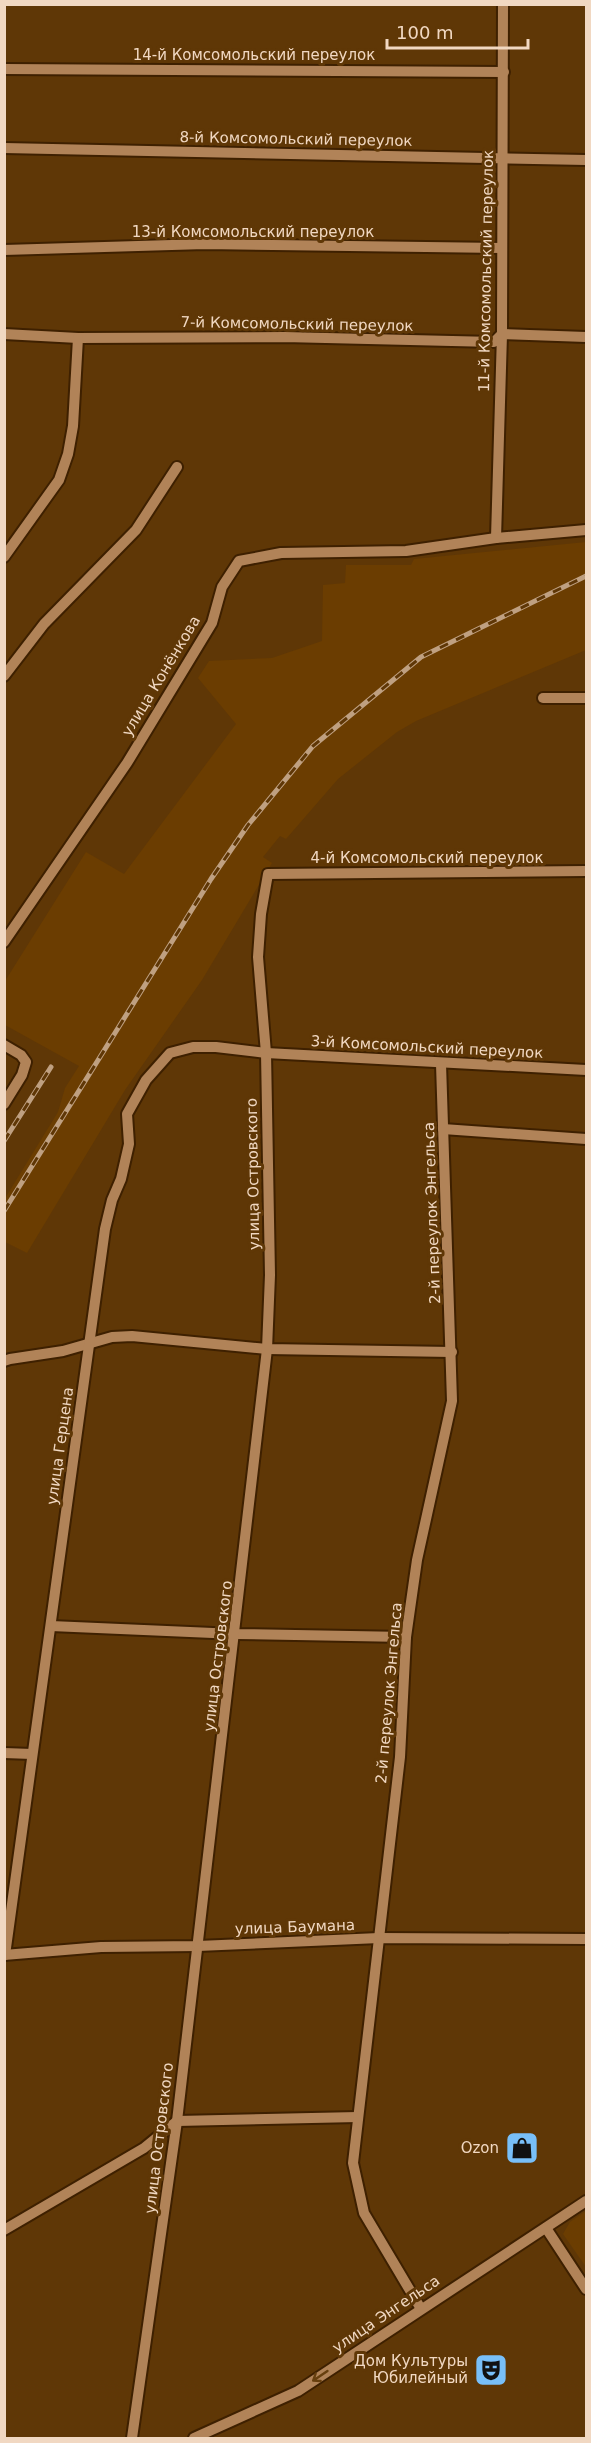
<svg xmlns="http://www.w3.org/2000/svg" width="591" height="2443" font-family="'DejaVu Sans',sans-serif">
<rect width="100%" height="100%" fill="#5f3706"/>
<!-- built -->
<g fill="#6b3d01">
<path d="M 586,542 L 586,650 L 416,721 L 397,732 L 338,779 L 286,839 L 280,836 L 263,857 L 272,863 L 202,980 L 125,1090 L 27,1253 L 5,1242 L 4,1200 L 58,1112 L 65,1088 L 79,1066 L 5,1025 L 5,981 L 86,852 L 124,874 L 236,724 L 198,678 L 209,661 L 272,658 L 322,641 L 323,585 L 345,583 L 346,565 L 411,565 L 414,559 Z"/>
<path d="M 586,2211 L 586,2267 L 563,2234 L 570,2222 Z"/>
</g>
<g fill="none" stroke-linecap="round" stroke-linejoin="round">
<!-- minor casing -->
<g stroke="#3e2000" stroke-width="14">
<g id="minor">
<path d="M 4,69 L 504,72"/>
<path d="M 4,148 L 586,160"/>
<path d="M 4,250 L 205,244 L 502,248"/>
<path d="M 4,334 L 78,338 L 284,337 L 494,342 L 502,334 L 586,337"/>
<path d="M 496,538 L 502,334 L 503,4"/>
<path d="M 4,557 L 59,480 L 68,454 L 73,426 L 78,338"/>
<path d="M 4,676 L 44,624 L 136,530 L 177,467"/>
<path d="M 543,698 L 586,698"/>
<path d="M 4,942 L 127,763 L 212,623 L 222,587 L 239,561 L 281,553 L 406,551 L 496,538 L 586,530"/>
<path d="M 4,1045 L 21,1055 L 26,1062 L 22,1075 L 4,1104"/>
<path d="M 443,1129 L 586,1139"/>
<path d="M 4,1361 L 10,1359 L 63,1351 L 112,1337 L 132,1336 L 267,1349 L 452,1352"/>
<path d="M 51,1626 L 236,1634 L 406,1637"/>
<path d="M 4,1753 L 32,1754"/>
<path d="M 4,1955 L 101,1947 L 198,1946 L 379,1938 L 586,1939"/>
<path d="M 5,1955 L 105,1229 L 112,1200 L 121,1179 L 129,1144 L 127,1114 L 146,1080 L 170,1053 L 193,1047 L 216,1047 L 266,1053 L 586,1070"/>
<path d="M 546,2228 L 586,2289"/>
<path d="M 4,2230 L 144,2148 L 177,2121 L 358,2117"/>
<path d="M 421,2309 L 364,2213 L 353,2163 L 400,1757 L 406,1637 L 417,1560 L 452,1401 L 441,1064"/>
<path d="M 132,2438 L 177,2121 L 267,1349 L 270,1275 L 266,1053 L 258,957 L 261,914 L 268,874 L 586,871"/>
<path d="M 194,2438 L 298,2391 L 586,2201"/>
</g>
</g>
<!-- minor -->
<use href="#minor" stroke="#b18358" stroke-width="10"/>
<!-- rail casing -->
<g stroke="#bfa081" stroke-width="5">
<g id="rail">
<path d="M 4,1141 L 51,1067"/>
<path d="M 4,1211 L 211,879 L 248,825 L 313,746 L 421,657 L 586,576"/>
</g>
</g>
<!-- rail -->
<use href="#rail" stroke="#5f3706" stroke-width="3" stroke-dasharray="9" stroke-linecap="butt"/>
</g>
<!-- one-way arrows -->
<defs><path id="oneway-shaft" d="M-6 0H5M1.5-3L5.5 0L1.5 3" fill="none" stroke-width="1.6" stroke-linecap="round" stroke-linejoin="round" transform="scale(1.5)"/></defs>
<use stroke="#673f0e" href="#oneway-shaft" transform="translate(320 2376) rotate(146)"/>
<!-- icons -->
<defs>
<g id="shop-square" transform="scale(1.725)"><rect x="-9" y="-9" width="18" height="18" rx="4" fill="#78bff8" stroke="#5f3706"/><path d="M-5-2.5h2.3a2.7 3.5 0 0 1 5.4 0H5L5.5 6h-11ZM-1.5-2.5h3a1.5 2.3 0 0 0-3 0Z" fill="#111"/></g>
<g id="theatre-square" transform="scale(1.725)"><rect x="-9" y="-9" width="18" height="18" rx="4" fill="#78bff8" stroke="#5f3706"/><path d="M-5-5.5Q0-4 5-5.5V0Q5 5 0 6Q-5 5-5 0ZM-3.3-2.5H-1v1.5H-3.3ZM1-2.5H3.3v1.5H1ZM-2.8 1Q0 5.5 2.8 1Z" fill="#111"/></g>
</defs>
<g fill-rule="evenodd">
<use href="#shop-square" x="522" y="2148"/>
<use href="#theatre-square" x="491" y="2370"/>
</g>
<g text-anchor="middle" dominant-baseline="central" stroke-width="6" stroke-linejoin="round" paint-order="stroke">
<!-- street labels -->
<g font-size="15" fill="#f1d8c2" stroke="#5f3706">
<text x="254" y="55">14-й Комсомольский переулок</text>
<text transform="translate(296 139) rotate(1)">8-й Комсомольский переулок</text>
<text x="253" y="232">13-й Комсомольский переулок</text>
<text transform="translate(486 271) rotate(-89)">11-й Комсомольский переулок</text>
<text transform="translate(297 324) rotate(1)">7-й Комсомольский переулок</text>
<text transform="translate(161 676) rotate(-59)">улица Конёнкова</text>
<text x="427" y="858">4-й Комсомольский переулок</text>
<text transform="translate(427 1047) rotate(3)">3-й Комсомольский переулок</text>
<text transform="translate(253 1174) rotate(-91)">улица Островского</text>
<text transform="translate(432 1213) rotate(-92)">2-й переулок Энгельса</text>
<text transform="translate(60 1446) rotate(-82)">улица Герцена</text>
<text transform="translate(218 1656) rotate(-83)">улица Островского</text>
<text transform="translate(389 1693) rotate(-85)">2-й переулок Энгельса</text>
<text transform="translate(295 1927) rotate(-2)">улица Баумана</text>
<text transform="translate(159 2138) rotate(-83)">улица Островского</text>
<text transform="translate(386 2314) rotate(-34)">улица Энгельса</text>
</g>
<!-- poi labels -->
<g font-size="15" fill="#f1d8c2" stroke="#5f3706" text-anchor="end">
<text x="499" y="2148">Ozon</text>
<text x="468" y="2361">Дом Культуры<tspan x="468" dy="17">Юбилейный</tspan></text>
</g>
</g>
<!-- border -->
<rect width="591" height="2443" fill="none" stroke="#f1d8c2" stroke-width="12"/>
<!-- scale -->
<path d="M387 39v9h141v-9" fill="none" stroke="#f1d8c2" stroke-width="3"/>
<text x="396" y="39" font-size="18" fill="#f1d8c2" stroke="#5f3706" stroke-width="4.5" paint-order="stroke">100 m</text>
</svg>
